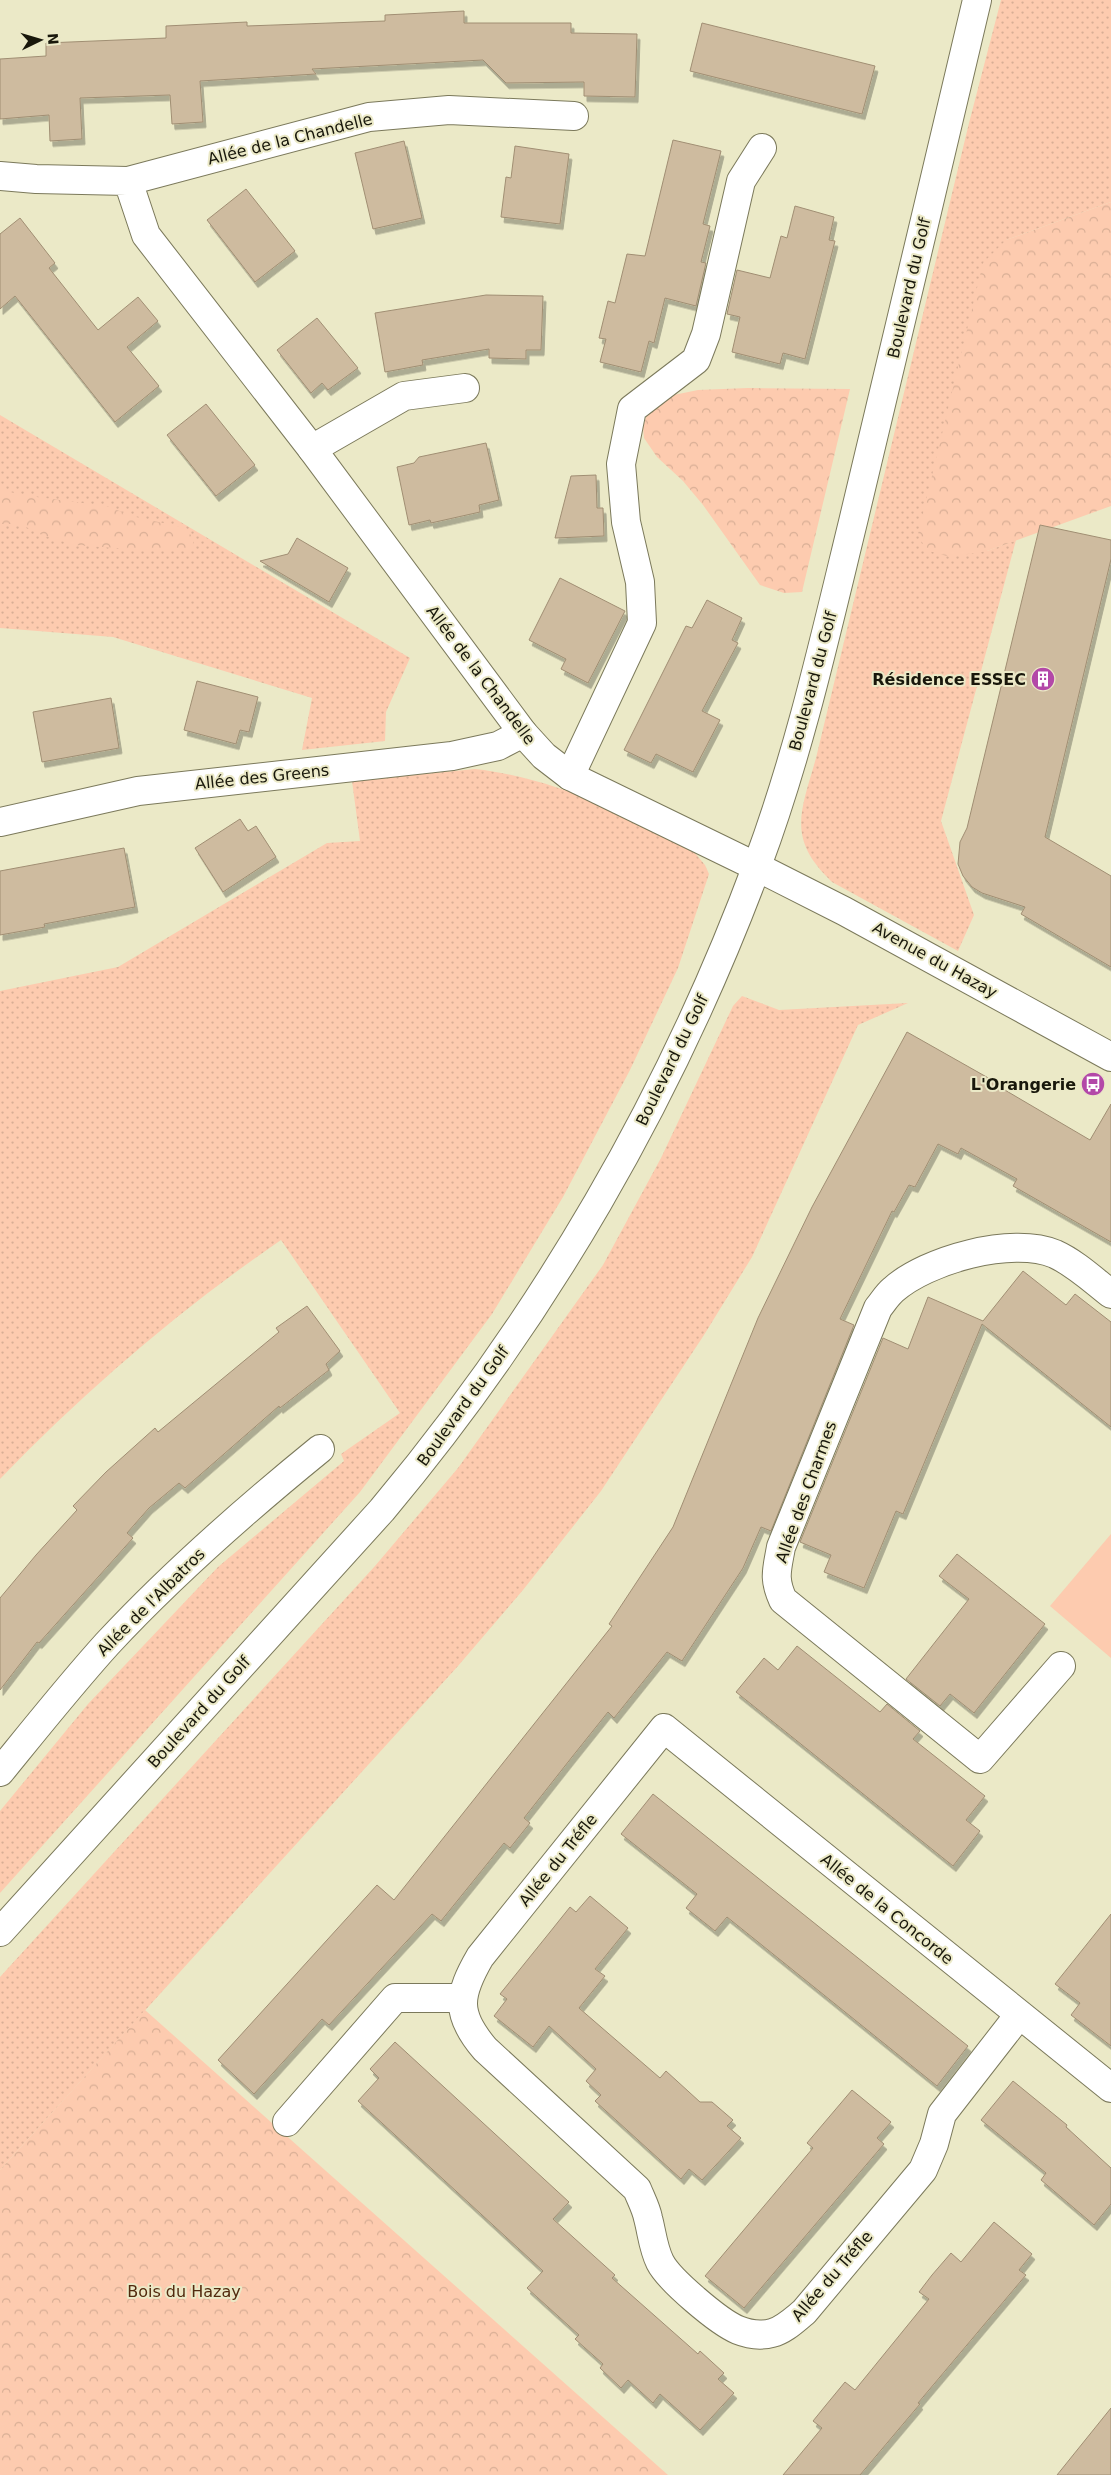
<svg xmlns="http://www.w3.org/2000/svg" width="1111" height="2475" font-family="'DejaVu Sans',sans-serif">
<defs>
<pattern id="grass-dots" width="8" height="8" patternUnits="userSpaceOnUse" patternTransform="scale(1.25)"><rect width="8" height="8" fill="#fdcbaf"/><path d="M2 2h.1M6 6h.1" fill="none" stroke="#d8ae95" stroke-width="1.8" stroke-linecap="round"/></pattern>
<pattern id="forest-crowns" width="20" height="18" patternUnits="userSpaceOnUse" patternTransform="scale(1.25)"><rect width="20" height="18" fill="#fdcbaf"/><path d="M2 6a3 3 0 1 1 6 0M12 15a3 3 0 1 1 6 0" fill="none" stroke="#d8ae95"/></pattern>
<filter id="shadow"><feDropShadow dx="3" dy="5.5" stdDeviation="0" flood-color="#0004"/></filter>
</defs>
<rect width="100%" height="100%" fill="#ebe9c7"/>
<!-- grass -->
<g fill="url(#grass-dots)">
<path d="M 1001,0 L 1111,0 L 1111,202 L 1006,240 L 987,551 L 1016,540 L 941,821 L 974,915 L 958,951 L 832,882 C 786,838 801,812 816,758 L 969,123 Z"/>
<path d="M 0,415 L 410,658 L 386,712 L 385,741 L 302,750 L 312,698 L 113,637 L 0,628 Z"/>
<path d="M 475,769 C 555,778 625,813 694,852 L 705,865 L 709,874 L 678,968 L 630,1070 L 563,1197 L 492,1314 L 360,1492 L 0,1893 L 0,1811 L 88,1704 L 218,1567 L 344,1461 L 341,1454 L 400,1413 L 281,1240 C 179,1310 86,1390 0,1479 L 0,991 L 118,967 L 327,843 L 360,841 L 352,781 Z"/>
<path d="M 742,996 L 779,1010 L 908,1003 L 858,1025 L 752,1257 L 704,1335 L 601,1491 L 523,1590 L 458,1666 L 0,2170 L 0,1977 L 375,1566 L 458,1468 L 603,1265 L 661,1158 L 733,1006 Z"/>
</g>
<!-- forest -->
<g fill="url(#forest-crowns)">
<path d="M 1111,202 L 1111,506 L 987,551 L 950,557 L 926,550 L 918,534 L 983,263 L 1006,240 Z"/>
<path d="M 748,388 L 850,389 L 802,592 L 784,593 L 760,585 L 703,505 L 683,481 L 657,457 L 644,438 L 643,427 L 648,411 L 659,398 L 698,390 Z"/>
<path d="M 0,489 L 21,495 L 106,506 L 136,517 L 186,528 L 194,540 L 191,550 L 142,550 L 75,545 L 42,535 L 20,524 L 0,524 Z"/>
<path d="M 145,2010 L 668,2475 L 0,2475 L 0,2170 Z"/>
</g>
<!-- pitch -->
<path fill="#fdcbaf" d="M 1111,1534 L 1111,1658 L 1050,1606 Z"/>
<!-- building -->
<g fill="#cebb9f" stroke="#a08e73" filter="url(#shadow)">
<path d="M 464,11 L 464,23 L 571,23 L 571,33 L 637,34 L 635,97 L 584,96 L 584,82 L 506,83 L 483,60 L 312,69 L 316,74 L 200,81 L 203,122 L 172,124 L 170,95 L 80,98 L 82,139 L 50,141 L 49,115 L 0,119 L 0,59 L 46,56 L 46,43 L 166,38 L 166,26 L 247,22 L 247,26 L 385,21 L 385,15 Z"/>
<path d="M 702,23 L 875,66 L 862,114 L 690,71 Z"/>
<path d="M 673,140 L 721,151 L 703,224 L 710,226 L 701,262 L 706,263 L 696,306 L 665,298 L 654,343 L 649,341 L 641,372 L 600,362 L 606,339 L 599,338 L 608,301 L 615,303 L 627,254 L 645,256 Z"/>
<path d="M 404,141 L 422,218 L 373,229 L 355,153 Z"/>
<path d="M 515,146 L 569,154 L 560,224 L 501,217 L 506,177 L 511,178 Z"/>
<path d="M 246,189 L 295,251 L 255,282 L 207,220 Z"/>
<path d="M 795,206 L 834,217 L 829,240 L 835,241 L 805,359 L 783,353 L 780,364 L 732,352 L 740,317 L 727,314 L 737,270 L 770,278 L 781,236 L 787,238 Z"/>
<path d="M 20,218 L 55,263 L 49,268 L 98,330 L 138,297 L 158,321 L 127,347 L 159,386 L 115,422 L 15,296 L 0,309 L 0,234 Z"/>
<path d="M 486,295 L 543,296 L 541,350 L 526,350 L 526,359 L 489,358 L 489,349 L 422,360 L 423,365 L 385,372 L 375,313 Z"/>
<path d="M 317,318 L 358,368 L 328,390 L 322,383 L 311,393 L 277,350 Z"/>
<path d="M 206,404 L 255,465 L 216,496 L 167,435 Z"/>
<path d="M 486,443 L 499,500 L 479,505 L 480,512 L 431,523 L 430,520 L 409,525 L 397,467 L 414,463 L 419,457 Z"/>
<path d="M 596,475 L 597,508 L 603,508 L 604,536 L 555,538 L 571,476 Z"/>
<path d="M 1040,525 L 1111,540 L 1111,559 L 1045,837 L 1111,876 L 1111,967 L 1021,914 L 1025,907 L 982,893 L 972,887 L 963,876 L 958,864 L 960,842 L 967,828 Z"/>
<path d="M 297,538 L 348,568 L 329,602 L 260,561 L 288,554 Z"/>
<path d="M 560,578 L 625,611 L 588,683 L 561,669 L 566,659 L 529,640 Z"/>
<path d="M 707,600 L 742,618 L 732,640 L 738,643 L 702,711 L 720,720 L 693,772 L 656,754 L 651,763 L 624,750 L 686,626 L 692,628 Z"/>
<path d="M 197,681 L 258,697 L 249,732 L 240,730 L 236,744 L 184,730 Z"/>
<path d="M 111,698 L 119,748 L 42,762 L 33,712 Z"/>
<path d="M 240,819 L 248,831 L 256,826 L 276,857 L 223,892 L 195,848 Z"/>
<path d="M 124,848 L 135,907 L 44,924 L 45,927 L 0,935 L 0,871 Z"/>
<path d="M 907,1032 L 999,1084 L 998,1086 L 1090,1140 L 1111,1104 L 1111,1242 L 1013,1186 L 1017,1179 L 961,1148 L 958,1154 L 938,1144 L 915,1187 L 909,1185 L 894,1212 L 892,1211 L 840,1319 L 854,1325 L 771,1531 L 761,1527 L 743,1568 L 682,1661 L 667,1652 L 614,1718 L 608,1712 L 572,1757 L 524,1818 L 530,1823 L 510,1848 L 504,1843 L 441,1921 L 432,1914 L 329,2025 L 322,2019 L 254,2094 L 218,2060 L 377,1885 L 394,1900 L 612,1626 L 609,1624 L 673,1527 L 758,1318 L 812,1207 Z"/>
<path d="M 1023,1271 L 1066,1305 L 1075,1294 L 1111,1322 L 1111,1427 L 982,1324 L 903,1514 L 896,1511 L 864,1588 L 824,1572 L 831,1555 L 800,1542 L 883,1338 L 908,1349 L 928,1297 L 983,1321 Z"/>
<path d="M 307,1306 L 340,1351 L 326,1364 L 329,1370 L 280,1408 L 279,1406 L 185,1488 L 179,1483 L 149,1508 L 127,1533 L 133,1538 L 39,1643 L 37,1642 L 0,1690 L 0,1598 L 36,1555 L 77,1510 L 73,1506 L 106,1472 L 155,1428 L 158,1432 L 279,1332 L 276,1328 Z"/>
<path d="M 957,1554 L 1045,1624 L 974,1713 L 950,1694 L 940,1706 L 906,1679 L 969,1599 L 939,1576 Z"/>
<path d="M 797,1646 L 880,1712 L 887,1704 L 920,1731 L 913,1739 L 985,1796 L 966,1820 L 980,1831 L 953,1866 L 736,1692 L 764,1658 L 778,1670 Z"/>
<path d="M 653,1794 L 968,2046 L 937,2086 L 727,1917 L 715,1931 L 686,1908 L 697,1894 L 621,1834 Z"/>
<path d="M 590,1896 L 628,1928 L 595,1969 L 605,1976 L 579,2008 L 660,2078 L 666,2071 L 700,2102 L 712,2102 L 733,2120 L 727,2126 L 741,2138 L 702,2180 L 689,2169 L 681,2179 L 595,2101 L 601,2095 L 586,2081 L 596,2069 L 549,2026 L 533,2047 L 494,2016 L 507,1999 L 500,1994 L 550,1932 L 570,1907 L 576,1912 Z"/>
<path d="M 1111,1914 L 1111,2046 L 1071,2015 L 1080,2003 L 1055,1984 Z"/>
<path d="M 395,2042 L 569,2202 L 553,2219 L 615,2275 L 612,2278 L 698,2354 L 700,2351 L 724,2373 L 718,2379 L 734,2393 L 700,2430 L 660,2394 L 653,2403 L 628,2380 L 621,2388 L 600,2368 L 603,2364 L 575,2339 L 579,2335 L 527,2288 L 543,2271 L 358,2101 L 379,2078 L 370,2069 Z"/>
<path d="M 1013,2081 L 1067,2125 L 1066,2127 L 1111,2168 L 1111,2204 L 1094,2225 L 1041,2180 L 1046,2173 L 981,2120 Z"/>
<path d="M 852,2090 L 891,2122 L 877,2138 L 884,2144 L 744,2308 L 705,2276 L 813,2148 L 807,2143 Z"/>
<path d="M 994,2222 L 1032,2254 L 1019,2270 L 1026,2275 L 918,2403 L 920,2404 L 860,2475 L 783,2475 L 822,2428 L 813,2421 L 826,2405 L 845,2382 L 855,2390 L 929,2299 L 919,2292 L 932,2275 L 951,2253 L 961,2262 Z"/>
<path d="M 1111,2408 L 1111,2475 L 1057,2475 Z"/>
</g>
<g fill="none" stroke-linecap="round" stroke-linejoin="round">
<!-- street casing -->
<g stroke="#7b795b" stroke-width="30">
<g id="street">
<path d="M 0,176 L 36,179 L 128,181 L 146,235 L 312,449 L 523,733 L 544,756 L 570,776 L 757,867"/>
<path d="M 128,181 L 369,117 L 449,110 L 574,116"/>
<path d="M 312,449 L 404,396 L 465,388"/>
<path d="M 570,776 L 642,623 L 640,582 L 626,522 L 621,464 L 632,409 L 696,360 L 706,334 L 741,181 L 762,148"/>
<path d="M 0,822 L 138,791 L 452,756 L 498,746 L 523,733"/>
<path d="M 1061,1666 L 980,1759 L 783,1600 C 773,1578 777,1570 781,1547 L 878,1308 C 883,1302 887,1295 893,1290 C 926,1260 1012,1236 1055,1254 C 1075,1263 1093,1280 1111,1294"/>
<path d="M 0,1772 C 35,1729 70,1685 107,1644 C 173,1573 245,1510 320,1449"/>
<path d="M 1019,2015 L 942,2114 L 934,2144 L 923,2170 L 804,2312 C 794,2320 784,2330 772,2333 C 761,2336 748,2334 738,2330 C 719,2322 669,2280 660,2262 C 653,2248 652,2233 648,2218 C 646,2208 641,2199 637,2189 L 485,2049 C 455,2014 458,1995 480,1957 L 664,1728 L 1111,2088"/>
<path d="M 287,2122 L 395,1998 L 462,1998"/>
</g>
</g>
<!-- secondary casing -->
<g stroke="#7b795b" stroke-width="30">
<g id="secondary">
<path d="M 757,867 L 844,911 L 1111,1057"/>
<path d="M 0,1932 L 382,1510 C 543,1318 671,1098 758,863 C 799,753 825,637 853,522 C 896,348 935,174 977,0"/>
</g>
</g>
<!-- street -->
<use href="#street" stroke="#fff" stroke-width="28"/>
<!-- secondary -->
<use href="#secondary" stroke="#fff" stroke-width="28"/>
</g>
<!-- icons -->
<defs>
<g id="building-disc" transform="scale(1.25)"><circle r="9.5" fill="#b348a8" stroke="#ebe9c7"/><path d="M-4-6H4V6H1V3H-1V6H-4ZM-2.5-4.3h1.7v1.8h-1.7ZM.8-4.3h1.7v1.8H.8ZM-2.5-1h1.7V.8h-1.7ZM.8-1h1.7V.8H.8Z" fill="#fff"/></g>
<g id="bus-disc" transform="scale(1.25)"><circle r="9.5" fill="#b348a8" stroke="#ebe9c7"/><path d="M-5-6H5V4H4V6H2V4H-2V6H-4V4H-5ZM-3.5-4V0h7V-4ZM-3.5 1.2v1.5H-2V1.2ZM2 1.2v1.5H3.5V1.2Z" fill="#fff"/></g>
</defs>
<g fill-rule="evenodd">
<use href="#building-disc" x="1043" y="679"/>
<use href="#bus-disc" x="1093" y="1084"/>
</g>
<g text-anchor="middle" dominant-baseline="central" stroke-width="4" stroke-linejoin="round" paint-order="stroke">
<!-- street labels -->
<g font-size="16" fill="#18170b" stroke="#ebe9c7">
<text transform="translate(290 139) rotate(-14)">Allée de la Chandelle</text>
<text transform="translate(909 288) rotate(-77)">Boulevard du Golf</text>
<text transform="translate(481 675) rotate(53)">Allée de la Chandelle</text>
<text transform="translate(813 681) rotate(-75)">Boulevard du Golf</text>
<text transform="translate(262 777) rotate(-6)">Allée des Greens</text>
<text transform="translate(935 960) rotate(29)">Avenue du Hazay</text>
<text transform="translate(672 1060) rotate(-64)">Boulevard du Golf</text>
<text transform="translate(463 1406) rotate(-54)">Boulevard du Golf</text>
<text transform="translate(806 1492) rotate(-70)">Allée des Charmes</text>
<text transform="translate(151 1602) rotate(-45)">Allée de l'Albatros</text>
<text transform="translate(199 1712) rotate(-48)">Boulevard du Golf</text>
<text transform="translate(558 1860) rotate(-51)">Allée du Tréfle</text>
<text transform="translate(887 1909) rotate(39)">Allée de la Concorde</text>
<text transform="translate(832 2276) rotate(-49)">Allée du Tréfle</text>
</g>
<!-- poi labels -->
<g font-size="16" font-weight="bold" fill="#18170b" stroke="#ebe9c7" text-anchor="end">
<text x="1026" y="679">Résidence ESSEC</text>
<text x="1076" y="1084">L'Orangerie</text>
</g>
<!-- park labels -->
<g font-size="16" fill="#522a0e" stroke="#ebe9c7">
<text x="184" y="2291">Bois du Hazay</text>
</g>
</g>
<!-- north arrow -->
<g transform="translate(40 40) rotate(85)" stroke="#ebe9c7" stroke-width="4" paint-order="stroke">
<path d="M0-4L9 19L0 12L-9 19Z" fill="#18170b"/>
<text y="-8" font-size="14" font-weight="bold" text-anchor="middle" fill="#18170b">N</text>
</g>
</svg>
